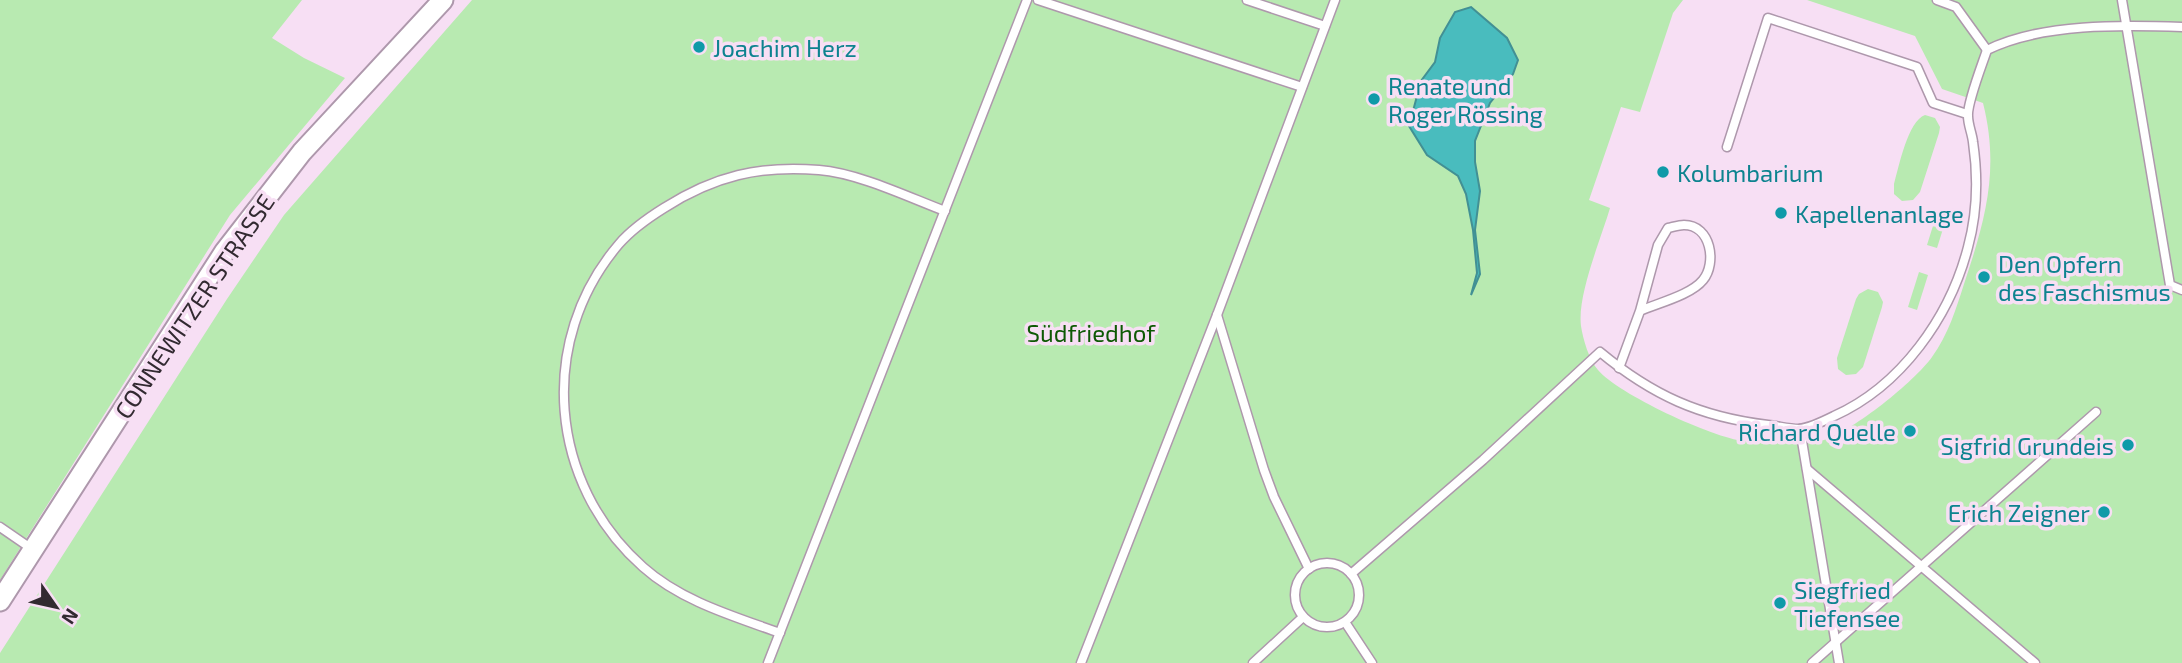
<svg xmlns="http://www.w3.org/2000/svg" width="2182" height="663" font-family="'Exo 2',sans-serif">
<rect width="100%" height="100%" fill="#f7dff4"/>
<!-- green -->
<g fill="#b8eab1">
<path d="M 0,0 L 302,0 L 272,38 L 304,58 L 345,78 L 230,215 L 0,580 Z"/>
<path d="M 472,0 L 1683,0 L 1673,13 L 1640,112 L 1621,107 L 1589,200 L 1610,208 C 1601,239 1577,295 1581,326 C 1583,339 1589,360 1598,370 C 1618,394 1713,438 1744,441 C 1757,442 1769,439 1782,440 C 1794,440 1812,444 1824,440 C 1854,430 1914,382 1932,357 C 1948,335 1956,309 1964,284 C 1985,221 2000,170 1983,103 L 1942,89 L 1915,36 L 1807,0 L 2182,0 L 2182,663 L 0,663 L 0,653 L 227,299 L 284,215 Z"/>
<path d="M 1925,115 L 1935,118 L 1940,127 L 1939,133 L 1920,192 L 1913,200 L 1902,201 L 1894,194 L 1894,184 C 1899,166 1908,121 1925,115 Z"/>
<path d="M 1938,210 L 1948,213 L 1937,248 L 1927,245 Z"/>
<path d="M 1919,272 L 1928,275 L 1917,310 L 1908,307 Z"/>
<path d="M 1868,289 L 1878,292 L 1883,302 L 1882,307 L 1863,367 L 1856,374 L 1846,375 L 1838,369 L 1837,358 L 1856,299 L 1859,294 Z"/>
</g>
<!-- water -->
<path fill="#49bcbe" stroke="#429094" stroke-width="2" d="M 1471,7 L 1507,38 L 1518,60 L 1513,74 L 1490,103 L 1475,141 L 1475,162 L 1480,191 L 1475,230 L 1480,274 L 1471,295 L 1477,273 L 1473,230 L 1466,194 L 1458,176 L 1427,155 L 1409,126 L 1421,81 L 1435,62 L 1440,38 L 1455,12 Z"/>
<g fill="none" stroke-linecap="round" stroke-linejoin="round">
<!-- service casing -->
<g stroke="#ae98ac" stroke-width="11">
<g id="service">
<path d="M 1038,0 L 1302,87"/>
<path d="M 1247,0 L 1325,26"/>
<path d="M 1937,0 L 1956,7 L 1987,50"/>
<path d="M 2122,0 L 2170,285 L 2182,290"/>
<path d="M 1727,147 L 1768,18 L 1917,67 L 1933,103 L 1967,114"/>
<path d="M 1217,315 L 1264,470 L 1274,497 L 1309,569"/>
<path d="M 1619,368 L 1640,311 C 1658,303 1691,295 1703,280 C 1717,263 1711,225 1684,225 C 1679,225 1673,227 1668,228 L 1658,245 L 1640,311"/>
<path d="M 1800,429 L 1839,663"/>
<path d="M 1807,469 L 2035,663"/>
<path d="M 0,527 L 32,549"/>
<circle cx="1327" cy="595" r="32"/>
<path d="M 1351,574 L 1483,460 L 1600,352 C 1652,395 1700,417 1768,425 C 1778,426 1789,429 1799,429 C 1810,428 1824,421 1834,416 C 1901,386 1950,317 1968,247 C 1977,214 1978,176 1973,142 C 1972,133 1968,125 1968,116 C 1967,103 1982,65 1987,50 C 2041,23 2123,25 2182,27"/>
<path d="M 1345,622 L 1372,663"/>
<path d="M 780,633 C 733,616 681,601 643,567 C 549,484 536,341 619,244 C 631,230 648,218 664,208 C 714,176 760,165 819,170 C 858,173 908,197 945,211"/>
<path d="M 768,663 L 1027,0"/>
<path d="M 1081,663 L 1217,315 L 1335,0"/>
<path d="M 1253,663 L 1303,617"/>
<path d="M 1812,663 L 2096,412"/>
</g>
</g>
<!-- tertiary casing -->
<g stroke="#ae98ac" stroke-width="23">
<path id="tertiary" d="M 0,601 L 225,251 L 302,152 L 443,0"/>
</g>
<!-- service -->
<use href="#service" stroke="#fff" stroke-width="8"/>
<!-- tertiary -->
<use href="#tertiary" stroke="#fff" stroke-width="19"/>
</g>
<!-- markers -->
<g fill="#0f9aa8" stroke="#f7dff4" stroke-width="2.5">
<circle cx="699" cy="47" r="7"/>
<circle cx="1374" cy="99" r="7"/>
<circle cx="1663" cy="172" r="7"/>
<circle cx="1781" cy="213" r="7"/>
<circle cx="1984" cy="277" r="7"/>
<circle cx="1910" cy="431" r="7"/>
<circle cx="2128" cy="445" r="7"/>
<circle cx="2104" cy="512" r="7"/>
<circle cx="1780" cy="603" r="7"/>
</g>
<g text-anchor="middle" dominant-baseline="central" stroke-width="7" stroke-linejoin="round" paint-order="stroke">
<!-- culture labels -->
<g font-size="24" fill="#0d838f" stroke="#f7dff4" text-anchor="start">
<text x="713" y="47">Joachim Herz</text>
<text x="1388" y="85">Renate und<tspan x="1388" dy="28">Roger Rössing</tspan></text>
<text x="1677" y="172">Kolumbarium</text>
<text x="1795" y="213">Kapellenanlage</text>
<text x="1998" y="263">Den Opfern<tspan x="1998" dy="28">des Faschismus</tspan></text>
<text x="1896" y="431" text-anchor="end">Richard Quelle</text>
<text x="2114" y="445" text-anchor="end">Sigfrid Grundeis</text>
<text x="2090" y="512" text-anchor="end">Erich Zeigner</text>
<text x="1794" y="589">Siegfried<tspan x="1794" dy="28">Tiefensee</tspan></text>
</g>
<!-- street labels -->
<g font-size="24" fill="#322a31" stroke="#f7dff4">
<text transform="translate(194 306) rotate(-56)">CONNEWITZER STRASSE</text>
</g>
<!-- park labels -->
<g font-size="24" fill="#0e5904" stroke="#f7dff4">
<text x="1091" y="332">Südfriedhof</text>
</g>
</g>
<!-- north arrow -->
<g transform="translate(56 607) rotate(124)" stroke="#f7dff4" stroke-width="5" paint-order="stroke">
<path d="M0-5L12 26L0 18L-12 26Z" fill="#322a31"/>
<text y="-10" font-size="19" font-weight="bold" text-anchor="middle" fill="#322a31">N</text>
</g>
</svg>
